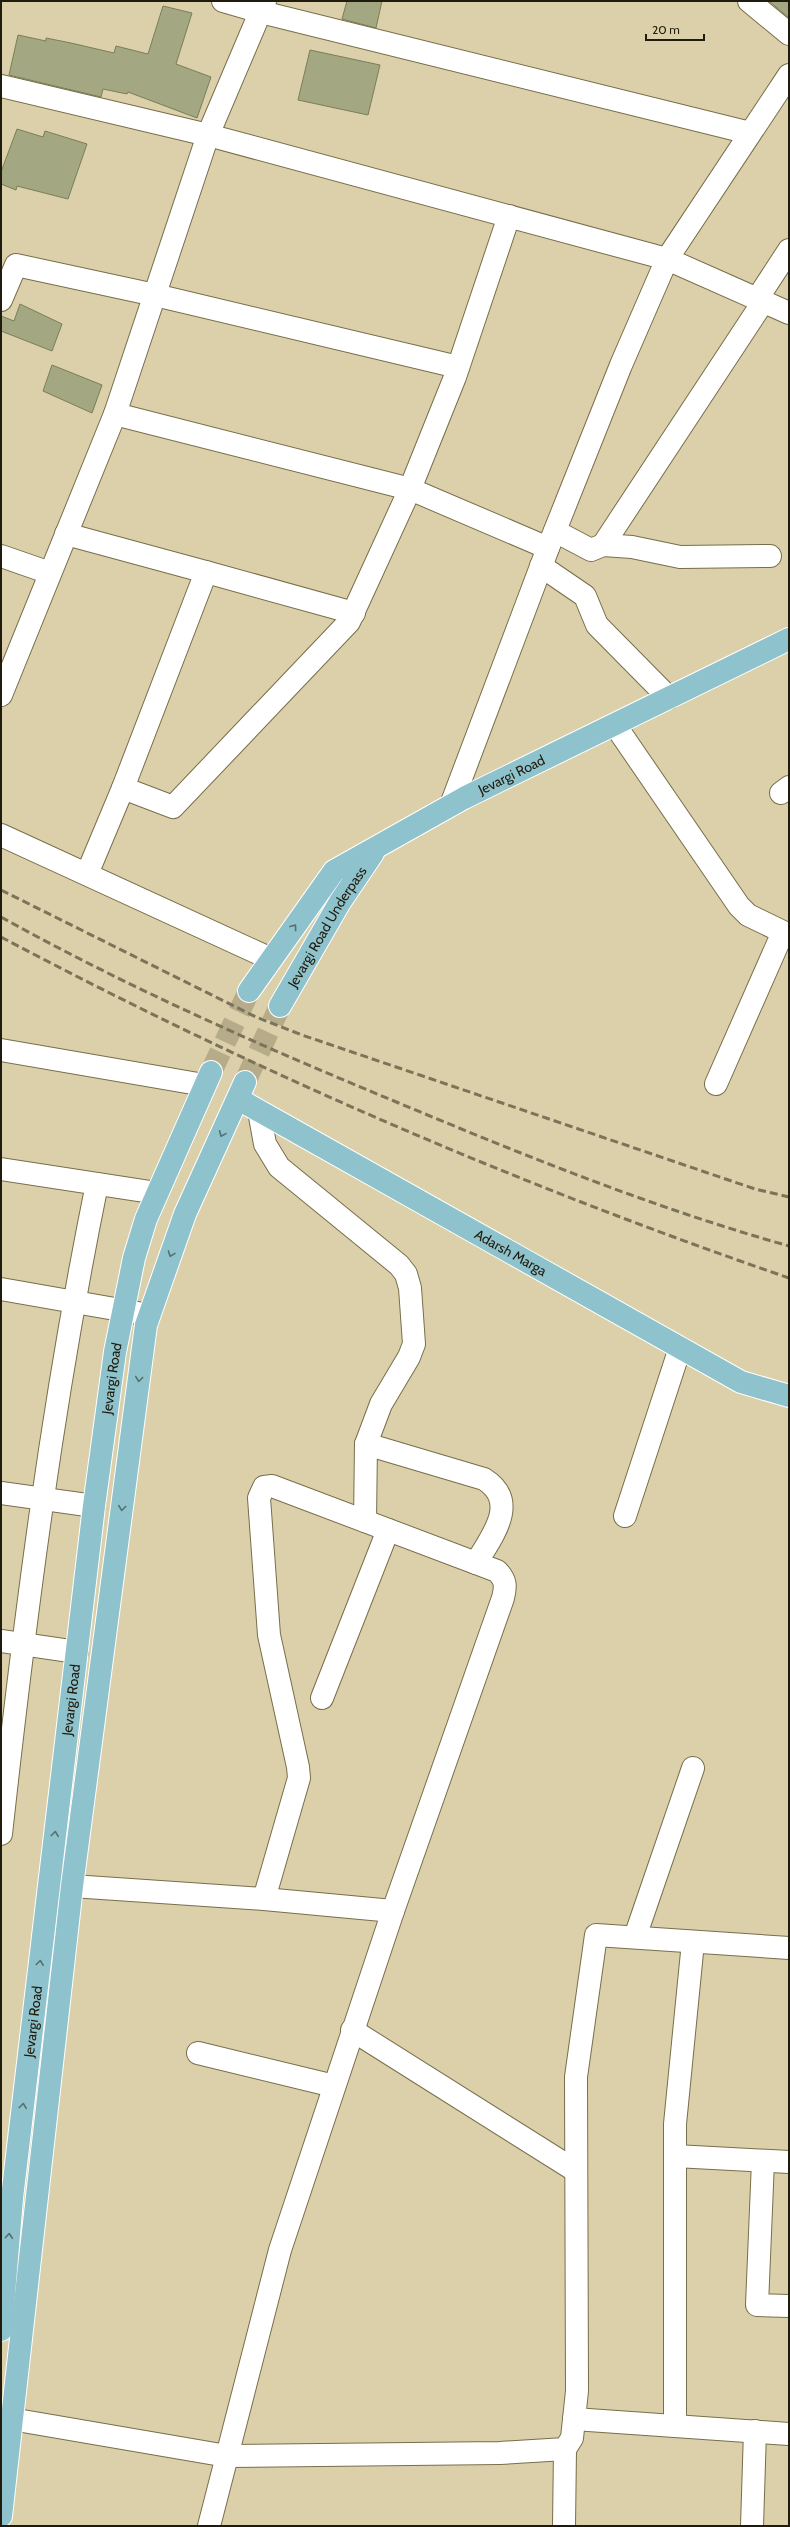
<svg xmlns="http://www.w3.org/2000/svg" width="790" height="2527" font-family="Cabin,sans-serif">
<rect width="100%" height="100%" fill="#dbd0a9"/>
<!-- building -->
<g fill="#a3a882" stroke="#797e59">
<path d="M 347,1 L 382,1 L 376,28 L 342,19 Z"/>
<path d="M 769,1 L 789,1 L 789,18 Z"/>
<path d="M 163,6 L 192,13 L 176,64 L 211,77 L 197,118 L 128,92 L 127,94 L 103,89 L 101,97 L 9,75 L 18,35 L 46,41 L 46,38 L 71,43 L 114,53 L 116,46 L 148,54 Z"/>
<path d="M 310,50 L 380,65 L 368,115 L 298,100 Z"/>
<path d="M 17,129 L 43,137 L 45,131 L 87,144 L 68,199 L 17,186 L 16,190 L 1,184 L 1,172 Z"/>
<path d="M 20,304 L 62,324 L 52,351 L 1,331 L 1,316 L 14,321 Z"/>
<path d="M 52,365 L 102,385 L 92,413 L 43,391 Z"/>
</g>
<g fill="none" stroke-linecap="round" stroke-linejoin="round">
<!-- major-tunnel -->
<g stroke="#b6ac8a" stroke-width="22" stroke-dasharray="22 11" stroke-linecap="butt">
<path d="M 211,1072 L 249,991"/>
<path d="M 245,1082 L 280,1006"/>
</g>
<!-- minor casing -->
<g stroke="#786e4a" stroke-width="24">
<g id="minor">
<path d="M 223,1 L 261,12 L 750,133"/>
<path d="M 749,1 L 789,34"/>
<path d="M 1,86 L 208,135 L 667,259 L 789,313"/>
<path d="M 757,299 L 789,250"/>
<path d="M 1,300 L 16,265 L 155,295 L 458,367"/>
<path d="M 115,414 L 410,489 L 548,548"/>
<path d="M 555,531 L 591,550 L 603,545 L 763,302"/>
<path d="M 66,534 L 206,572"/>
<path d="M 603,545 L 632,547 L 680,557 L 770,556"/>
<path d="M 1,556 L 50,573"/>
<path d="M 541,566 L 585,596 L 597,625 L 669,698"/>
<path d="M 1,695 L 115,414 L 208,135 L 265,1"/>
<path d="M 615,725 L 739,906 L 748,915 L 783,932 L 716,1084"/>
<path d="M 123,788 L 173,807 L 349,622 L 410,489 L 455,377 L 509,216"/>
<path d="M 781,793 L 789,787"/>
<path d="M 451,805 L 548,548 L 621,365 L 667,259 L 789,75"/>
<path d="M 1,835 L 271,959"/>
<path d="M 87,874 L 123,788 L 206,572 L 354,613"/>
<path d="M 1,1050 L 204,1085"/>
<path d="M 259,1111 L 265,1144 L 279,1167 L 399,1265 L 406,1274 L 410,1288 L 414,1344 L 409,1357 L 381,1404 L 366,1444 L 365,1521"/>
<path d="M 1,1169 L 157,1193"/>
<path d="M 1,1289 L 149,1315"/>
<path d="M 366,1444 L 484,1479 C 520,1502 492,1536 476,1563"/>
<path d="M 1,1493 L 94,1506"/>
<path d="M 625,1516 L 680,1348"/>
<path d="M 1,1641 L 77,1652"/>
<path d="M 322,1698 L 388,1530"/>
<path d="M 1,1834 C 25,1616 53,1399 97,1184"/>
<path d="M 72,1886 L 264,1899 L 393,1911 L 280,2250 L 209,2526"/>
<path d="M 264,1899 L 299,1778 L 298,1767 L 269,1635 L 259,1498 L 264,1487 L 272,1486 L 497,1571 C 506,1580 506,1586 503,1598 L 393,1911"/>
<path d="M 635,1937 L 693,1768"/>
<path d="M 352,2030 L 576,2171"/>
<path d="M 198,2053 L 334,2086"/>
<path d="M 675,2156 L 789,2162"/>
<path d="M 763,2161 L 757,2305 L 789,2306"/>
<path d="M 11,2419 L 227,2456 L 500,2453 L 565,2449 L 572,2438 L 577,2391 L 576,2077 L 596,1935 L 789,1948"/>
<path d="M 574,2419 L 789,2434"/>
<path d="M 675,2426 L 675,2124 L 693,1942"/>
<path d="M 564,2526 L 565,2449"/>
<path d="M 752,2526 L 755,2431"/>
</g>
</g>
<!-- major casing -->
<g stroke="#fff" stroke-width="24">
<g id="major">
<path id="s1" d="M 249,991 L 334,871 L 464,798 L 789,639"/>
<path id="s2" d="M 280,1006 L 340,902 L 373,853"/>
<path id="s3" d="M 238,1099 L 741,1382 L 789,1396"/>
<path id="s4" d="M 1,2330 L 12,2198 L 94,1506 L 115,1352 L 134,1258 L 146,1219 L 211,1072"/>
<path d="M 1,2516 L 72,1886 L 146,1325 L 185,1214 L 245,1082"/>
</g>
</g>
<!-- minor -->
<use href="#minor" stroke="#fff" stroke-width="22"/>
<!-- major -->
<use href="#major" stroke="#8ec2cd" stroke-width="22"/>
<!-- rail -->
<g stroke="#7b7459" stroke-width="3" stroke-dasharray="8 4" stroke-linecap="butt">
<path d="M 1,890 L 256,1017 L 302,1035 L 755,1189 L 789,1197"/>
<path d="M 1,917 C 127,987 261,1046 394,1101 C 523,1155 654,1208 789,1246"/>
<path d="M 1,937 C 254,1071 518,1185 789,1278"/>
</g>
</g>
<!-- one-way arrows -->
<defs><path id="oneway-chevron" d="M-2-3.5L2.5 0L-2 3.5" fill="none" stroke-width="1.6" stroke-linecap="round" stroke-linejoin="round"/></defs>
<g stroke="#576f6d">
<use href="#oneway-chevron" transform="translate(294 927) rotate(-54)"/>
<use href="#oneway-chevron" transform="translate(222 1134) rotate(114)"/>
<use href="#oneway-chevron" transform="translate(171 1254) rotate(110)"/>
<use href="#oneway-chevron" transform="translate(139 1379) rotate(98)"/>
<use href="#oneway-chevron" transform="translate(122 1508) rotate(98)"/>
<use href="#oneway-chevron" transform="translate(55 1834) rotate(-83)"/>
<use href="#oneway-chevron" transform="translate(40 1963) rotate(-83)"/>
<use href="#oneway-chevron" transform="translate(23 2106) rotate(-83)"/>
<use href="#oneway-chevron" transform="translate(9 2236) rotate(-85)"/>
</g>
<g text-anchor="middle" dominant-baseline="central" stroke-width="3" stroke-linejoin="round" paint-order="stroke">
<!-- street labels -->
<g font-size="14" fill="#201c0d" stroke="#dbd0a9">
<text stroke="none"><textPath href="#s1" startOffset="349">Jevargi Road</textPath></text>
<text stroke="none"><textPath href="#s2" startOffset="92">Jevargi Road Underpass</textPath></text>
<text stroke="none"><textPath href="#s3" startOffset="313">Adarsh Marga</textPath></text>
<text stroke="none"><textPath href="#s4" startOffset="958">Jevargi Road</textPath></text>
<text stroke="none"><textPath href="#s4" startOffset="634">Jevargi Road</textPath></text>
<text stroke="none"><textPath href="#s4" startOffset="310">Jevargi Road</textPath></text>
</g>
</g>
<!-- border -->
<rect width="790" height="2527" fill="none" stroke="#201c0d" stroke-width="4"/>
<!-- scale -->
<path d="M646 34v6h58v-6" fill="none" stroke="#201c0d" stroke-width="2"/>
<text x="652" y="34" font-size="12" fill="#201c0d" stroke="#dbd0a9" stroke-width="3" paint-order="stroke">20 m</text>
</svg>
